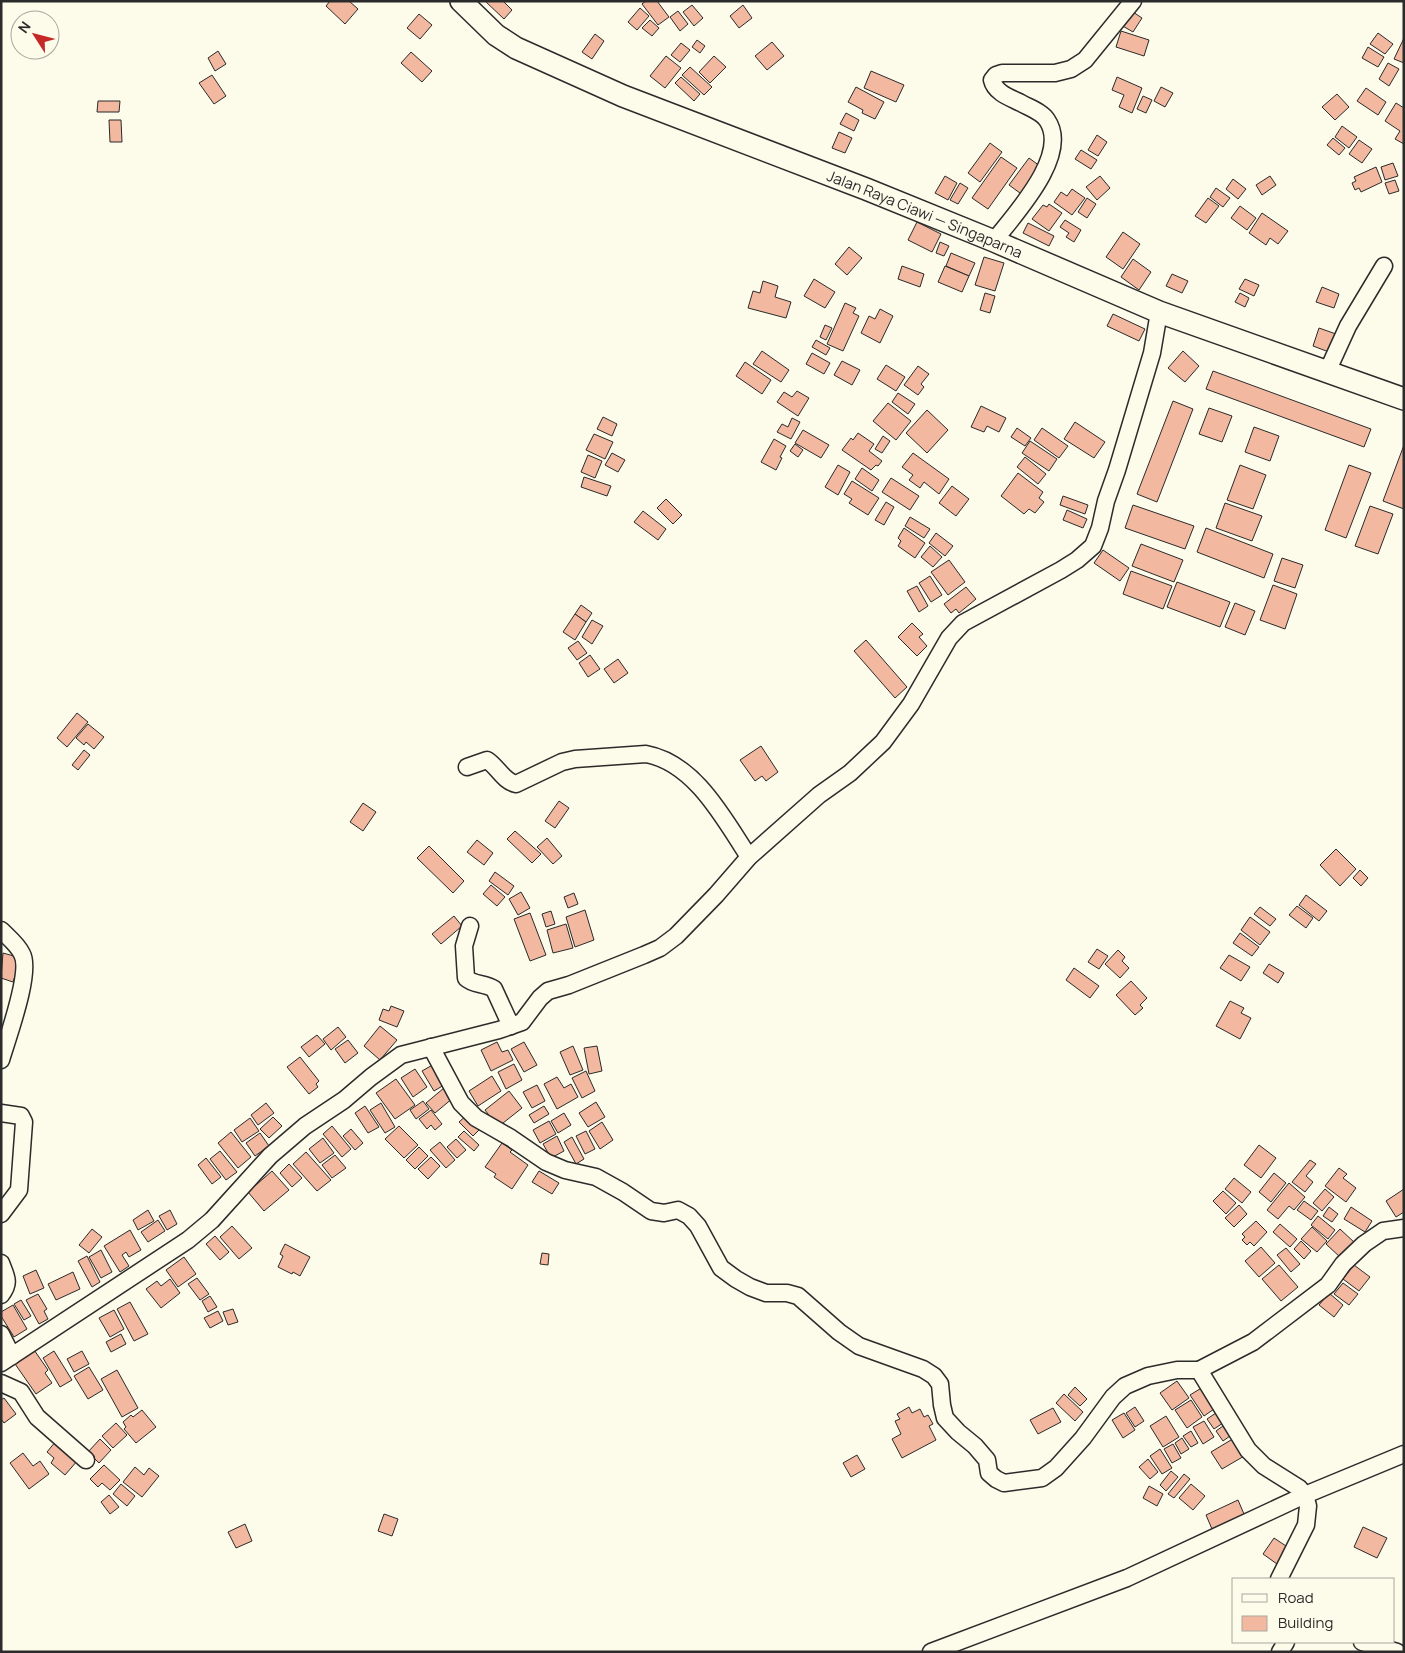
<svg xmlns="http://www.w3.org/2000/svg" width="1405" height="1653" font-family="Manrope,sans-serif">
<rect width="100%" height="100%" fill="#fdfbea"/>
<!-- building -->
<g fill="#f2b8a0" stroke="#2b2b2b">
<path d="M 330,1 L 349,1 L 358,9 L 345,24 L 326,6 Z"/>
<path d="M 485,1 L 503,1 L 512,10 L 504,19 Z"/>
<path d="M 646,1 L 657,1 L 669,17 L 658,25 L 642,4 Z"/>
<path d="M 692,5 L 703,18 L 694,26 L 683,12 Z"/>
<path d="M 743,5 L 752,18 L 739,28 L 730,16 Z"/>
<path d="M 640,8 L 649,16 L 637,30 L 628,22 Z"/>
<path d="M 1130,10 L 1142,18 L 1133,32 L 1121,25 Z"/>
<path d="M 678,11 L 688,24 L 680,31 L 670,17 Z"/>
<path d="M 419,14 L 432,25 L 420,39 L 407,28 Z"/>
<path d="M 650,20 L 659,28 L 652,36 L 642,28 Z"/>
<path d="M 1121,31 L 1149,40 L 1144,56 L 1116,47 Z"/>
<path d="M 1378,33 L 1393,44 L 1385,54 L 1370,44 Z"/>
<path d="M 595,34 L 604,41 L 592,59 L 582,52 Z"/>
<path d="M 1404,38 L 1404,63 L 1394,59 Z"/>
<path d="M 697,40 L 705,46 L 700,53 L 692,47 Z"/>
<path d="M 772,42 L 784,56 L 767,70 L 755,56 Z"/>
<path d="M 681,43 L 690,50 L 680,62 L 671,55 Z"/>
<path d="M 1368,47 L 1384,57 L 1378,67 L 1362,58 Z"/>
<path d="M 218,51 L 226,64 L 215,71 L 208,58 Z"/>
<path d="M 411,52 L 432,71 L 422,82 L 401,63 Z"/>
<path d="M 666,56 L 681,68 L 665,88 L 650,76 Z"/>
<path d="M 714,56 L 726,67 L 710,83 L 699,72 Z"/>
<path d="M 1388,63 L 1399,69 L 1389,86 L 1379,79 Z"/>
<path d="M 690,67 L 712,87 L 704,95 L 682,75 Z"/>
<path d="M 871,71 L 904,85 L 896,102 L 864,88 Z"/>
<path d="M 212,75 L 226,96 L 214,104 L 199,83 Z"/>
<path d="M 681,77 L 700,94 L 694,101 L 675,83 Z"/>
<path d="M 1117,77 L 1142,88 L 1132,113 L 1119,107 L 1124,95 L 1112,90 Z"/>
<path d="M 856,87 L 884,102 L 875,119 L 862,113 L 863,110 L 848,102 Z"/>
<path d="M 1161,87 L 1173,93 L 1165,107 L 1154,101 Z"/>
<path d="M 1366,88 L 1386,102 L 1378,115 L 1357,101 Z"/>
<path d="M 1337,94 L 1349,107 L 1335,120 L 1322,107 Z"/>
<path d="M 1143,96 L 1152,100 L 1146,113 L 1137,109 Z"/>
<path d="M 98,101 L 120,101 L 119,112 L 97,112 Z"/>
<path d="M 1396,103 L 1404,108 L 1404,144 L 1395,139 L 1400,131 L 1385,121 Z"/>
<path d="M 846,113 L 859,120 L 854,131 L 840,124 Z"/>
<path d="M 109,120 L 121,120 L 122,142 L 110,142 Z"/>
<path d="M 1342,126 L 1357,137 L 1349,148 L 1335,137 Z"/>
<path d="M 839,132 L 852,138 L 845,153 L 832,148 Z"/>
<path d="M 1097,135 L 1107,142 L 1098,156 L 1088,150 Z"/>
<path d="M 1333,138 L 1345,148 L 1339,155 L 1327,145 Z"/>
<path d="M 1359,140 L 1372,149 L 1362,163 L 1349,154 Z"/>
<path d="M 990,143 L 1002,152 L 980,182 L 968,173 Z"/>
<path d="M 1081,150 L 1097,160 L 1091,169 L 1075,159 Z"/>
<path d="M 1001,157 L 1017,168 L 988,209 L 972,198 Z"/>
<path d="M 1029,158 L 1044,169 L 1024,196 L 1009,185 Z"/>
<path d="M 1393,163 L 1398,176 L 1385,180 L 1381,167 Z"/>
<path d="M 1376,167 L 1382,182 L 1361,192 L 1359,188 L 1355,190 L 1352,183 L 1356,181 L 1354,177 Z"/>
<path d="M 945,176 L 957,183 L 948,200 L 935,193 Z"/>
<path d="M 1100,176 L 1110,188 L 1097,200 L 1086,187 Z"/>
<path d="M 1270,176 L 1276,185 L 1262,195 L 1256,185 Z"/>
<path d="M 1233,179 L 1246,189 L 1238,199 L 1226,189 Z"/>
<path d="M 1395,180 L 1399,191 L 1389,194 L 1385,183 Z"/>
<path d="M 960,183 L 968,188 L 958,204 L 950,200 Z"/>
<path d="M 1216,188 L 1230,198 L 1223,207 L 1210,197 Z"/>
<path d="M 1072,189 L 1085,198 L 1072,215 L 1054,202 L 1061,192 L 1067,196 Z"/>
<path d="M 1087,198 L 1096,204 L 1087,218 L 1078,212 Z"/>
<path d="M 1208,198 L 1219,206 L 1206,223 L 1195,216 Z"/>
<path d="M 1049,204 L 1062,213 L 1049,231 L 1032,219 L 1043,205 L 1047,207 Z"/>
<path d="M 1240,206 L 1256,218 L 1247,230 L 1231,218 Z"/>
<path d="M 1262,213 L 1288,231 L 1278,244 L 1270,238 L 1266,245 L 1249,233 Z"/>
<path d="M 1065,220 L 1081,230 L 1074,242 L 1066,237 L 1069,233 L 1060,227 Z"/>
<path d="M 917,222 L 941,234 L 932,252 L 908,240 Z"/>
<path d="M 1028,223 L 1054,236 L 1049,246 L 1023,233 Z"/>
<path d="M 1123,232 L 1140,244 L 1123,269 L 1106,257 Z"/>
<path d="M 940,242 L 949,246 L 944,256 L 936,253 Z"/>
<path d="M 849,247 L 862,258 L 847,275 L 835,264 Z"/>
<path d="M 951,253 L 975,263 L 969,276 L 946,266 Z"/>
<path d="M 984,257 L 1004,263 L 995,291 L 975,285 Z"/>
<path d="M 1133,259 L 1151,272 L 1139,290 L 1121,277 Z"/>
<path d="M 902,266 L 924,274 L 920,287 L 898,279 Z"/>
<path d="M 945,266 L 969,276 L 962,292 L 938,282 Z"/>
<path d="M 1172,274 L 1188,281 L 1182,293 L 1166,286 Z"/>
<path d="M 814,279 L 835,292 L 825,308 L 804,296 Z"/>
<path d="M 1245,279 L 1259,285 L 1254,296 L 1239,289 Z"/>
<path d="M 763,281 L 778,286 L 775,297 L 791,302 L 786,318 L 748,308 L 753,291 L 760,293 Z"/>
<path d="M 1322,287 L 1339,294 L 1334,308 L 1316,302 Z"/>
<path d="M 985,293 L 995,296 L 990,313 L 980,310 Z"/>
<path d="M 1240,293 L 1249,298 L 1245,307 L 1235,302 Z"/>
<path d="M 845,303 L 856,308 L 853,313 L 859,316 L 843,351 L 827,344 Z"/>
<path d="M 880,309 L 893,316 L 880,343 L 861,333 L 869,316 L 875,319 Z"/>
<path d="M 1113,314 L 1145,329 L 1139,341 L 1107,326 Z"/>
<path d="M 825,325 L 832,328 L 826,340 L 820,337 Z"/>
<path d="M 1319,328 L 1336,334 L 1329,352 L 1313,346 Z"/>
<path d="M 816,340 L 830,348 L 826,355 L 812,347 Z"/>
<path d="M 762,351 L 789,370 L 781,382 L 753,364 Z"/>
<path d="M 1183,351 L 1199,366 L 1185,382 L 1168,368 Z"/>
<path d="M 812,353 L 830,363 L 824,374 L 806,364 Z"/>
<path d="M 842,361 L 860,370 L 852,385 L 834,375 Z"/>
<path d="M 745,362 L 771,380 L 762,394 L 736,376 Z"/>
<path d="M 886,365 L 905,377 L 896,391 L 877,379 Z"/>
<path d="M 918,366 L 929,374 L 921,384 L 924,387 L 918,395 L 904,385 Z"/>
<path d="M 1213,371 L 1371,429 L 1364,447 L 1206,389 Z"/>
<path d="M 797,391 L 809,398 L 798,416 L 777,402 L 784,392 L 792,397 Z"/>
<path d="M 898,393 L 915,404 L 908,414 L 892,402 Z"/>
<path d="M 1173,401 L 1193,409 L 1157,502 L 1137,494 Z"/>
<path d="M 888,403 L 911,421 L 896,440 L 873,421 Z"/>
<path d="M 981,406 L 1006,418 L 999,432 L 987,426 L 984,432 L 971,427 Z"/>
<path d="M 1209,408 L 1232,416 L 1222,442 L 1199,434 Z"/>
<path d="M 927,410 L 948,430 L 927,453 L 906,433 Z"/>
<path d="M 603,417 L 617,424 L 612,436 L 597,429 Z"/>
<path d="M 792,418 L 800,422 L 791,439 L 777,432 L 782,424 L 788,427 Z"/>
<path d="M 1075,422 L 1105,442 L 1094,458 L 1064,439 Z"/>
<path d="M 1254,427 L 1279,436 L 1270,461 L 1245,452 Z"/>
<path d="M 1017,428 L 1031,438 L 1025,446 L 1011,437 Z"/>
<path d="M 1042,428 L 1068,446 L 1059,458 L 1034,440 Z"/>
<path d="M 803,430 L 829,445 L 821,458 L 795,443 Z"/>
<path d="M 858,433 L 874,444 L 869,451 L 882,461 L 878,466 L 876,465 L 871,470 L 842,450 L 851,438 L 853,440 Z"/>
<path d="M 594,434 L 613,442 L 605,459 L 586,450 Z"/>
<path d="M 883,436 L 890,441 L 882,453 L 875,449 Z"/>
<path d="M 774,439 L 786,446 L 780,457 L 782,458 L 776,470 L 761,462 Z"/>
<path d="M 1030,441 L 1057,459 L 1049,471 L 1022,453 Z"/>
<path d="M 795,444 L 803,450 L 798,457 L 790,451 Z"/>
<path d="M 1404,445 L 1404,509 L 1383,501 Z"/>
<path d="M 612,453 L 625,460 L 618,472 L 605,465 Z"/>
<path d="M 913,453 L 949,479 L 939,494 L 924,482 L 920,488 L 909,480 L 913,475 L 902,467 Z"/>
<path d="M 588,455 L 602,461 L 595,478 L 581,472 Z"/>
<path d="M 1025,457 L 1046,474 L 1038,484 L 1017,467 Z"/>
<path d="M 838,465 L 850,472 L 838,495 L 825,487 Z"/>
<path d="M 1240,465 L 1266,475 L 1253,509 L 1227,500 Z"/>
<path d="M 1349,465 L 1371,473 L 1346,538 L 1325,530 Z"/>
<path d="M 862,468 L 879,480 L 872,491 L 855,479 Z"/>
<path d="M 1018,473 L 1043,492 L 1039,498 L 1044,502 L 1035,513 L 1029,509 L 1024,514 L 1001,496 Z"/>
<path d="M 584,477 L 611,486 L 607,496 L 581,487 Z"/>
<path d="M 891,478 L 919,496 L 910,510 L 882,492 Z"/>
<path d="M 852,481 L 879,498 L 868,515 L 849,503 L 852,499 L 844,494 Z"/>
<path d="M 952,486 L 969,499 L 956,516 L 939,503 Z"/>
<path d="M 1063,496 L 1088,505 L 1085,514 L 1060,505 Z"/>
<path d="M 666,499 L 682,515 L 673,524 L 657,508 Z"/>
<path d="M 886,502 L 894,507 L 884,525 L 875,520 Z"/>
<path d="M 1225,503 L 1262,516 L 1252,541 L 1216,528 Z"/>
<path d="M 1133,505 L 1194,526 L 1185,549 L 1125,528 Z"/>
<path d="M 1370,506 L 1393,514 L 1378,554 L 1355,546 Z"/>
<path d="M 1067,510 L 1087,519 L 1083,528 L 1063,520 Z"/>
<path d="M 643,511 L 666,529 L 658,540 L 634,522 Z"/>
<path d="M 910,517 L 930,529 L 924,538 L 905,526 Z"/>
<path d="M 904,528 L 925,543 L 915,558 L 898,546 L 901,541 L 898,538 Z"/>
<path d="M 1206,528 L 1273,554 L 1264,578 L 1197,552 Z"/>
<path d="M 936,533 L 953,546 L 945,556 L 929,543 Z"/>
<path d="M 1141,544 L 1183,560 L 1174,582 L 1132,566 Z"/>
<path d="M 930,546 L 942,557 L 933,567 L 921,557 Z"/>
<path d="M 1103,550 L 1129,568 L 1120,581 L 1094,563 Z"/>
<path d="M 1282,558 L 1303,565 L 1295,588 L 1274,581 Z"/>
<path d="M 949,560 L 965,582 L 948,595 L 931,572 Z"/>
<path d="M 1131,571 L 1172,586 L 1163,609 L 1123,594 Z"/>
<path d="M 930,576 L 942,595 L 931,602 L 919,583 Z"/>
<path d="M 1177,582 L 1230,602 L 1220,627 L 1167,607 Z"/>
<path d="M 1273,585 L 1297,594 L 1285,629 L 1260,620 Z"/>
<path d="M 917,586 L 928,606 L 919,612 L 907,591 Z"/>
<path d="M 966,587 L 976,599 L 959,613 L 956,609 L 951,613 L 944,604 Z"/>
<path d="M 1235,603 L 1255,611 L 1245,635 L 1225,627 Z"/>
<path d="M 581,605 L 592,613 L 586,622 L 575,614 Z"/>
<path d="M 575,614 L 586,622 L 575,640 L 563,632 Z"/>
<path d="M 592,620 L 603,626 L 592,644 L 582,637 Z"/>
<path d="M 912,623 L 923,634 L 919,637 L 927,646 L 917,656 L 898,637 Z"/>
<path d="M 866,640 L 907,687 L 895,698 L 854,651 Z"/>
<path d="M 578,641 L 587,653 L 577,660 L 568,648 Z"/>
<path d="M 590,655 L 600,669 L 588,677 L 579,663 Z"/>
<path d="M 618,659 L 628,673 L 614,683 L 604,669 Z"/>
<path d="M 77,713 L 88,722 L 67,747 L 57,738 Z"/>
<path d="M 88,724 L 104,737 L 94,749 L 86,742 L 84,745 L 76,738 Z"/>
<path d="M 761,746 L 778,772 L 766,781 L 762,776 L 755,781 L 740,760 Z"/>
<path d="M 84,750 L 90,755 L 78,770 L 72,765 Z"/>
<path d="M 559,801 L 569,808 L 555,828 L 545,821 Z"/>
<path d="M 363,803 L 376,812 L 363,831 L 350,822 Z"/>
<path d="M 515,831 L 541,854 L 532,863 L 507,839 Z"/>
<path d="M 547,838 L 562,856 L 553,864 L 537,847 Z"/>
<path d="M 477,840 L 493,853 L 484,865 L 467,852 Z"/>
<path d="M 429,846 L 464,881 L 453,893 L 417,858 Z"/>
<path d="M 1336,849 L 1356,869 L 1340,886 L 1320,865 Z"/>
<path d="M 1360,870 L 1368,878 L 1361,886 L 1353,878 Z"/>
<path d="M 495,872 L 514,886 L 508,895 L 489,881 Z"/>
<path d="M 491,885 L 505,897 L 497,906 L 483,894 Z"/>
<path d="M 521,892 L 530,908 L 518,915 L 509,899 Z"/>
<path d="M 574,893 L 578,904 L 568,908 L 564,897 Z"/>
<path d="M 1306,895 L 1327,911 L 1319,921 L 1299,905 Z"/>
<path d="M 1297,906 L 1313,918 L 1306,928 L 1289,915 Z"/>
<path d="M 1260,907 L 1276,919 L 1270,926 L 1254,914 Z"/>
<path d="M 585,910 L 594,940 L 575,947 L 566,917 Z"/>
<path d="M 551,911 L 555,924 L 546,927 L 542,914 Z"/>
<path d="M 530,913 L 546,955 L 530,961 L 514,919 Z"/>
<path d="M 454,916 L 462,926 L 441,944 L 432,934 Z"/>
<path d="M 1250,917 L 1270,932 L 1260,945 L 1241,930 Z"/>
<path d="M 566,924 L 573,948 L 553,953 L 547,930 Z"/>
<path d="M 1240,933 L 1259,947 L 1252,956 L 1233,943 Z"/>
<path d="M 1097,949 L 1108,956 L 1099,969 L 1088,962 Z"/>
<path d="M 1118,950 L 1125,957 L 1122,961 L 1129,968 L 1120,978 L 1105,964 Z"/>
<path d="M 3,953 L 21,958 L 13,982 L 1,978 Z"/>
<path d="M 1229,955 L 1250,967 L 1241,981 L 1220,968 Z"/>
<path d="M 1269,964 L 1284,973 L 1278,983 L 1263,973 Z"/>
<path d="M 1074,968 L 1099,986 L 1090,998 L 1066,980 Z"/>
<path d="M 1131,981 L 1147,998 L 1140,1005 L 1143,1008 L 1135,1015 L 1116,995 Z"/>
<path d="M 1230,1001 L 1244,1008 L 1241,1013 L 1251,1018 L 1240,1039 L 1216,1026 Z"/>
<path d="M 391,1006 L 404,1011 L 397,1027 L 379,1020 L 383,1009 L 389,1011 Z"/>
<path d="M 380,1026 L 397,1040 L 380,1060 L 364,1046 Z"/>
<path d="M 338,1027 L 346,1037 L 331,1050 L 323,1039 Z"/>
<path d="M 317,1035 L 325,1044 L 309,1057 L 301,1047 Z"/>
<path d="M 348,1040 L 358,1053 L 345,1063 L 335,1049 Z"/>
<path d="M 497,1042 L 502,1052 L 508,1050 L 513,1060 L 491,1071 L 481,1050 Z"/>
<path d="M 524,1042 L 537,1065 L 524,1072 L 511,1049 Z"/>
<path d="M 573,1046 L 583,1070 L 570,1075 L 560,1052 Z"/>
<path d="M 597,1046 L 602,1071 L 589,1074 L 584,1048 Z"/>
<path d="M 300,1057 L 319,1081 L 316,1084 L 318,1087 L 309,1094 L 287,1067 Z"/>
<path d="M 436,1063 L 444,1085 L 434,1091 L 422,1071 Z"/>
<path d="M 514,1064 L 522,1080 L 506,1089 L 498,1072 Z"/>
<path d="M 415,1069 L 427,1087 L 413,1097 L 401,1078 Z"/>
<path d="M 586,1071 L 595,1091 L 582,1098 L 572,1078 Z"/>
<path d="M 492,1076 L 501,1091 L 478,1106 L 469,1091 Z"/>
<path d="M 557,1077 L 564,1088 L 571,1084 L 578,1097 L 557,1109 L 544,1084 Z"/>
<path d="M 396,1079 L 415,1105 L 395,1119 L 376,1093 Z"/>
<path d="M 537,1085 L 545,1101 L 532,1108 L 523,1092 Z"/>
<path d="M 444,1088 L 453,1098 L 435,1113 L 426,1103 Z"/>
<path d="M 509,1091 L 522,1108 L 498,1127 L 485,1110 Z"/>
<path d="M 423,1101 L 429,1109 L 416,1119 L 410,1110 Z"/>
<path d="M 596,1102 L 605,1117 L 588,1127 L 579,1113 Z"/>
<path d="M 266,1103 L 274,1113 L 258,1125 L 251,1115 Z"/>
<path d="M 381,1103 L 395,1127 L 385,1133 L 370,1110 Z"/>
<path d="M 365,1106 L 379,1127 L 368,1133 L 355,1113 Z"/>
<path d="M 544,1106 L 549,1114 L 534,1123 L 529,1115 Z"/>
<path d="M 431,1110 L 442,1124 L 435,1130 L 431,1125 L 427,1129 L 419,1119 Z"/>
<path d="M 564,1113 L 571,1125 L 558,1133 L 551,1121 Z"/>
<path d="M 468,1114 L 482,1127 L 473,1136 L 459,1122 Z"/>
<path d="M 273,1117 L 282,1126 L 269,1138 L 260,1129 Z"/>
<path d="M 250,1118 L 259,1131 L 242,1142 L 234,1130 Z"/>
<path d="M 549,1121 L 556,1134 L 540,1143 L 533,1130 Z"/>
<path d="M 602,1122 L 613,1140 L 600,1149 L 589,1131 Z"/>
<path d="M 332,1126 L 351,1149 L 342,1157 L 323,1134 Z"/>
<path d="M 399,1126 L 418,1145 L 404,1158 L 385,1139 Z"/>
<path d="M 351,1129 L 363,1143 L 355,1150 L 343,1136 Z"/>
<path d="M 464,1131 L 479,1145 L 474,1151 L 458,1137 Z"/>
<path d="M 586,1131 L 595,1149 L 585,1154 L 576,1136 Z"/>
<path d="M 231,1132 L 251,1157 L 238,1168 L 218,1143 Z"/>
<path d="M 260,1133 L 269,1146 L 255,1156 L 246,1143 Z"/>
<path d="M 557,1136 L 564,1151 L 551,1158 L 543,1144 Z"/>
<path d="M 572,1137 L 584,1159 L 576,1164 L 564,1142 Z"/>
<path d="M 323,1138 L 334,1153 L 320,1163 L 309,1149 Z"/>
<path d="M 456,1139 L 466,1150 L 457,1158 L 447,1147 Z"/>
<path d="M 440,1142 L 455,1160 L 446,1168 L 430,1150 Z"/>
<path d="M 502,1143 L 512,1150 L 510,1152 L 528,1165 L 512,1189 L 494,1177 L 496,1174 L 485,1167 Z"/>
<path d="M 1259,1145 L 1276,1158 L 1261,1178 L 1244,1165 Z"/>
<path d="M 419,1147 L 428,1156 L 415,1169 L 406,1160 Z"/>
<path d="M 220,1151 L 237,1172 L 226,1180 L 210,1159 Z"/>
<path d="M 306,1152 L 331,1180 L 317,1191 L 293,1164 Z"/>
<path d="M 335,1155 L 346,1168 L 332,1178 L 322,1165 Z"/>
<path d="M 431,1157 L 440,1166 L 428,1179 L 418,1169 Z"/>
<path d="M 206,1158 L 221,1177 L 212,1184 L 198,1165 Z"/>
<path d="M 1310,1160 L 1316,1164 L 1306,1176 L 1313,1182 L 1305,1192 L 1292,1182 Z"/>
<path d="M 289,1164 L 302,1178 L 292,1187 L 280,1173 Z"/>
<path d="M 1339,1168 L 1347,1174 L 1343,1178 L 1356,1188 L 1346,1202 L 1325,1186 Z"/>
<path d="M 272,1171 L 289,1190 L 264,1211 L 248,1192 Z"/>
<path d="M 539,1171 L 559,1183 L 552,1194 L 532,1182 Z"/>
<path d="M 1274,1173 L 1286,1183 L 1271,1202 L 1259,1192 Z"/>
<path d="M 1234,1178 L 1251,1192 L 1242,1203 L 1225,1189 Z"/>
<path d="M 1289,1183 L 1305,1197 L 1294,1210 L 1289,1206 L 1278,1219 L 1267,1210 Z"/>
<path d="M 1325,1189 L 1334,1197 L 1322,1211 L 1313,1203 Z"/>
<path d="M 1404,1189 L 1404,1212 L 1396,1217 L 1386,1201 Z"/>
<path d="M 1223,1191 L 1236,1203 L 1226,1214 L 1213,1201 Z"/>
<path d="M 1304,1201 L 1318,1211 L 1311,1220 L 1297,1210 Z"/>
<path d="M 1239,1205 L 1247,1214 L 1234,1227 L 1225,1218 Z"/>
<path d="M 1329,1207 L 1338,1214 L 1332,1222 L 1323,1216 Z"/>
<path d="M 1351,1207 L 1372,1221 L 1365,1232 L 1344,1219 Z"/>
<path d="M 148,1210 L 154,1221 L 138,1230 L 133,1220 Z"/>
<path d="M 170,1210 L 177,1224 L 167,1230 L 159,1216 Z"/>
<path d="M 1318,1216 L 1335,1230 L 1328,1239 L 1311,1225 Z"/>
<path d="M 158,1220 L 165,1231 L 148,1242 L 141,1232 Z"/>
<path d="M 1256,1221 L 1267,1232 L 1254,1246 L 1250,1242 L 1247,1245 L 1242,1240 L 1245,1237 L 1242,1234 Z"/>
<path d="M 1280,1224 L 1297,1239 L 1290,1247 L 1273,1232 Z"/>
<path d="M 232,1226 L 252,1248 L 239,1259 L 220,1237 Z"/>
<path d="M 1312,1227 L 1327,1241 L 1317,1252 L 1301,1239 Z"/>
<path d="M 92,1229 L 102,1237 L 89,1253 L 79,1245 Z"/>
<path d="M 1340,1229 L 1355,1243 L 1341,1258 L 1326,1244 Z"/>
<path d="M 130,1230 L 141,1250 L 129,1257 L 126,1252 L 122,1255 L 129,1266 L 120,1272 L 104,1246 Z"/>
<path d="M 215,1236 L 229,1252 L 220,1260 L 206,1244 Z"/>
<path d="M 1301,1241 L 1311,1251 L 1304,1259 L 1294,1249 Z"/>
<path d="M 285,1244 L 310,1257 L 300,1276 L 293,1272 L 292,1274 L 278,1267 L 283,1256 L 280,1254 Z"/>
<path d="M 1261,1247 L 1275,1263 L 1259,1277 L 1245,1261 Z"/>
<path d="M 1286,1248 L 1300,1264 L 1291,1272 L 1277,1255 Z"/>
<path d="M 101,1250 L 112,1272 L 101,1278 L 89,1257 Z"/>
<path d="M 542,1253 L 549,1254 L 548,1265 L 540,1264 Z"/>
<path d="M 87,1256 L 100,1282 L 92,1287 L 78,1261 Z"/>
<path d="M 184,1257 L 196,1274 L 178,1287 L 166,1270 Z"/>
<path d="M 1279,1265 L 1298,1287 L 1281,1301 L 1262,1279 Z"/>
<path d="M 1354,1265 L 1370,1277 L 1359,1291 L 1343,1279 Z"/>
<path d="M 36,1270 L 44,1288 L 30,1294 L 23,1276 Z"/>
<path d="M 73,1272 L 80,1289 L 56,1300 L 48,1284 Z"/>
<path d="M 197,1278 L 209,1294 L 200,1300 L 188,1284 Z"/>
<path d="M 170,1279 L 180,1293 L 161,1308 L 146,1289 L 157,1281 L 161,1286 Z"/>
<path d="M 1343,1283 L 1358,1294 L 1349,1305 L 1334,1294 Z"/>
<path d="M 1329,1293 L 1343,1305 L 1334,1317 L 1319,1305 Z"/>
<path d="M 38,1294 L 47,1309 L 44,1311 L 48,1319 L 39,1324 L 26,1300 Z"/>
<path d="M 210,1296 L 217,1307 L 208,1312 L 202,1301 Z"/>
<path d="M 21,1300 L 31,1316 L 24,1320 L 14,1304 Z"/>
<path d="M 130,1302 L 148,1334 L 134,1341 L 117,1309 Z"/>
<path d="M 13,1305 L 27,1329 L 14,1337 L 1,1316 L 1,1312 Z"/>
<path d="M 233,1309 L 238,1322 L 228,1325 L 223,1312 Z"/>
<path d="M 114,1310 L 124,1329 L 110,1337 L 99,1318 Z"/>
<path d="M 218,1311 L 223,1321 L 210,1328 L 204,1318 Z"/>
<path d="M 121,1334 L 126,1344 L 111,1352 L 106,1342 Z"/>
<path d="M 32,1347 L 48,1370 L 45,1373 L 52,1383 L 36,1394 L 13,1361 Z"/>
<path d="M 54,1351 L 72,1380 L 60,1387 L 43,1358 Z"/>
<path d="M 82,1351 L 89,1364 L 74,1372 L 67,1359 Z"/>
<path d="M 89,1367 L 103,1390 L 88,1399 L 74,1376 Z"/>
<path d="M 117,1370 L 138,1408 L 122,1417 L 101,1379 Z"/>
<path d="M 1177,1381 L 1189,1398 L 1172,1410 L 1160,1393 Z"/>
<path d="M 1075,1387 L 1087,1399 L 1080,1406 L 1068,1395 Z"/>
<path d="M 1203,1387 L 1217,1407 L 1204,1416 L 1190,1395 Z"/>
<path d="M 1064,1394 L 1083,1412 L 1075,1421 L 1056,1403 Z"/>
<path d="M 4,1398 L 16,1414 L 4,1423 L 1,1419 L 1,1400 Z"/>
<path d="M 1191,1400 L 1202,1417 L 1187,1428 L 1175,1410 Z"/>
<path d="M 909,1407 L 912,1413 L 920,1409 L 924,1417 L 928,1415 L 933,1424 L 929,1426 L 936,1440 L 902,1458 L 892,1439 L 901,1434 L 895,1421 L 900,1419 L 897,1414 Z"/>
<path d="M 1135,1407 L 1144,1421 L 1135,1427 L 1126,1413 Z"/>
<path d="M 1053,1408 L 1061,1422 L 1038,1434 L 1030,1420 Z"/>
<path d="M 142,1410 L 156,1427 L 136,1443 L 124,1429 L 126,1427 L 123,1422 L 131,1415 L 133,1417 Z"/>
<path d="M 1219,1411 L 1226,1421 L 1214,1429 L 1207,1419 Z"/>
<path d="M 1124,1413 L 1135,1430 L 1123,1438 L 1112,1420 Z"/>
<path d="M 1166,1416 L 1179,1437 L 1163,1447 L 1150,1426 Z"/>
<path d="M 1204,1421 L 1214,1437 L 1203,1444 L 1193,1427 Z"/>
<path d="M 116,1423 L 127,1435 L 113,1448 L 102,1436 Z"/>
<path d="M 1223,1426 L 1230,1436 L 1223,1441 L 1216,1431 Z"/>
<path d="M 1191,1431 L 1198,1443 L 1191,1447 L 1183,1436 Z"/>
<path d="M 1236,1437 L 1246,1455 L 1222,1469 L 1211,1452 Z"/>
<path d="M 1182,1438 L 1189,1449 L 1181,1454 L 1175,1443 Z"/>
<path d="M 100,1439 L 111,1450 L 99,1463 L 88,1452 Z"/>
<path d="M 56,1441 L 78,1460 L 65,1475 L 51,1463 L 54,1458 L 47,1452 Z"/>
<path d="M 1173,1444 L 1181,1458 L 1172,1463 L 1164,1449 Z"/>
<path d="M 1160,1449 L 1172,1468 L 1162,1474 L 1150,1456 Z"/>
<path d="M 23,1453 L 33,1466 L 40,1461 L 49,1474 L 29,1489 L 10,1463 Z"/>
<path d="M 857,1455 L 865,1469 L 851,1477 L 843,1463 Z"/>
<path d="M 1148,1459 L 1158,1472 L 1150,1479 L 1139,1467 Z"/>
<path d="M 104,1465 L 120,1480 L 110,1490 L 102,1483 L 98,1487 L 90,1479 Z"/>
<path d="M 135,1467 L 144,1475 L 149,1468 L 159,1476 L 142,1497 L 123,1482 Z"/>
<path d="M 1171,1471 L 1178,1477 L 1166,1491 L 1160,1485 Z"/>
<path d="M 1184,1474 L 1190,1479 L 1174,1498 L 1168,1494 Z"/>
<path d="M 121,1484 L 135,1496 L 127,1506 L 113,1494 Z"/>
<path d="M 1191,1484 L 1205,1496 L 1193,1510 L 1179,1498 Z"/>
<path d="M 1149,1486 L 1163,1494 L 1157,1506 L 1143,1498 Z"/>
<path d="M 109,1495 L 119,1507 L 110,1514 L 101,1502 Z"/>
<path d="M 1238,1500 L 1244,1514 L 1212,1529 L 1206,1515 Z"/>
<path d="M 384,1514 L 398,1519 L 392,1536 L 378,1531 Z"/>
<path d="M 245,1524 L 252,1541 L 236,1548 L 228,1532 Z"/>
<path d="M 1363,1527 L 1387,1538 L 1377,1558 L 1354,1547 Z"/>
<path d="M 1274,1538 L 1289,1548 L 1277,1564 L 1263,1554 Z"/>
</g>
<g fill="none" stroke-linecap="round" stroke-linejoin="round">
<!-- minor casing -->
<g stroke="#2b2b2b" stroke-width="19">
<g id="minor">
<path d="M 994,241 C 1014,215 1071,155 1047,120 C 1042,112 1030,108 1021,103 C 1011,98 995,93 992,80 L 996,75 L 1002,73 L 1055,73 L 1071,69 L 1085,60 L 1133,1"/>
<path d="M 1327,372 L 1348,326 L 1384,266"/>
<path d="M 467,767 L 487,760 C 498,767 503,781 516,784 L 562,762 L 575,759 L 646,754 C 695,763 724,819 749,857"/>
<path d="M 470,926 L 464,946 L 466,978 C 473,985 485,983 494,989 L 511,1026"/>
<path d="M 1,930 C 8,937 18,945 22,954 C 32,972 7,1039 1,1060"/>
<path d="M 431,1047 L 461,1103 L 476,1118 L 511,1138 L 546,1162 L 565,1170 L 596,1177 L 623,1192 L 651,1211 L 664,1213 L 678,1210 L 689,1216 L 698,1226 L 721,1268 L 736,1279 L 750,1287 L 766,1293 L 787,1293 L 798,1296 L 839,1332 L 859,1346 L 923,1369 L 934,1376 L 940,1384 L 942,1405 L 945,1418 L 958,1432 L 975,1446 L 987,1460 L 989,1473 L 996,1479 L 1004,1483 L 1042,1478 L 1056,1468 L 1083,1438 L 1113,1397 L 1125,1386 L 1148,1376 L 1177,1370 L 1199,1370 L 1253,1342 L 1328,1285 L 1343,1264 L 1364,1244 L 1383,1231 L 1404,1228"/>
<path d="M 1,1113 L 21,1116 L 24,1122 L 19,1190 L 1,1214"/>
<path d="M 1,1263 C 6,1277 11,1282 1,1295"/>
<path d="M 1,1334 L 12,1356"/>
<path d="M 1,1363 L 188,1240 L 212,1220 L 270,1156 L 305,1126 L 344,1100 L 371,1077 L 401,1055 L 499,1030 L 522,1022 L 540,998 L 548,991 L 569,985 L 644,955 L 660,948 L 676,936 L 716,895 L 749,857 L 819,795 L 850,773 L 883,742 L 911,704 L 949,638 L 963,623 L 1061,570 L 1077,560 L 1093,546 L 1100,528 L 1106,501 L 1117,470 L 1152,353 L 1159,312"/>
<path d="M 1199,1370 L 1248,1450 L 1264,1466 L 1299,1488 L 1305,1495 L 1308,1506 L 1306,1525 L 1279,1579"/>
<path d="M 1,1383 L 21,1392 L 37,1417 L 86,1460"/>
<path d="M 1362,1642 L 1397,1652"/>
<path d="M 931,1652 L 1127,1578 L 1305,1495 L 1404,1454"/>
<path d="M 1280,1652 L 1286,1642"/>
</g>
</g>
<!-- major casing -->
<g stroke="#2b2b2b" stroke-width="24">
<g id="major">
<path id="s1" d="M 461,1 L 496,35 L 516,48 L 623,96 L 866,189 L 994,241 L 1159,312 L 1404,399"/>
</g>
</g>
<!-- minor -->
<use href="#minor" stroke="#fdfbea" stroke-width="16"/>
<!-- major -->
<use href="#major" stroke="#fdfbea" stroke-width="21"/>
</g>
<g text-anchor="middle" dominant-baseline="central" stroke-width="4" stroke-linejoin="round" paint-order="stroke">
<!-- street labels -->
<g font-size="15" fill="#2b2b2b" stroke="#fdfbea">
<text stroke="none"><textPath href="#s1" startOffset="514">Jalan Raya Ciawi — Singaparna</textPath></text>
</g>
</g>
<!-- border -->
<rect width="1405" height="1653" fill="none" stroke="#2b2b2b" stroke-width="5"/>
<!-- legend -->
<rect x="1232" y="1578" width="162" height="65" fill="#fdfbea" stroke="#a9a89e"/>
<rect x="1242" y="1594" width="25" height="8" fill="#fdfbea" stroke="#a9a89e"/>
<text x="1278" y="1603" font-size="15" fill="#2b2b2b">Road</text>
<rect x="1242" y="1616" width="25" height="15" fill="#f2b8a0" stroke="#a9a89e"/>
<text x="1278" y="1628" font-size="15" fill="#2b2b2b">Building</text>
<!-- north arrow -->
<g transform="translate(35 35) rotate(306)"><circle r="24" fill="#fdfbea" stroke="#a9a89e"/>
<path d="M0-4L9 19L0 12L-9 19Z" fill="#c62828"/>
<text y="-8" font-size="14" font-weight="bold" text-anchor="middle" fill="#2b2b2b">N</text>
</g>
</svg>
